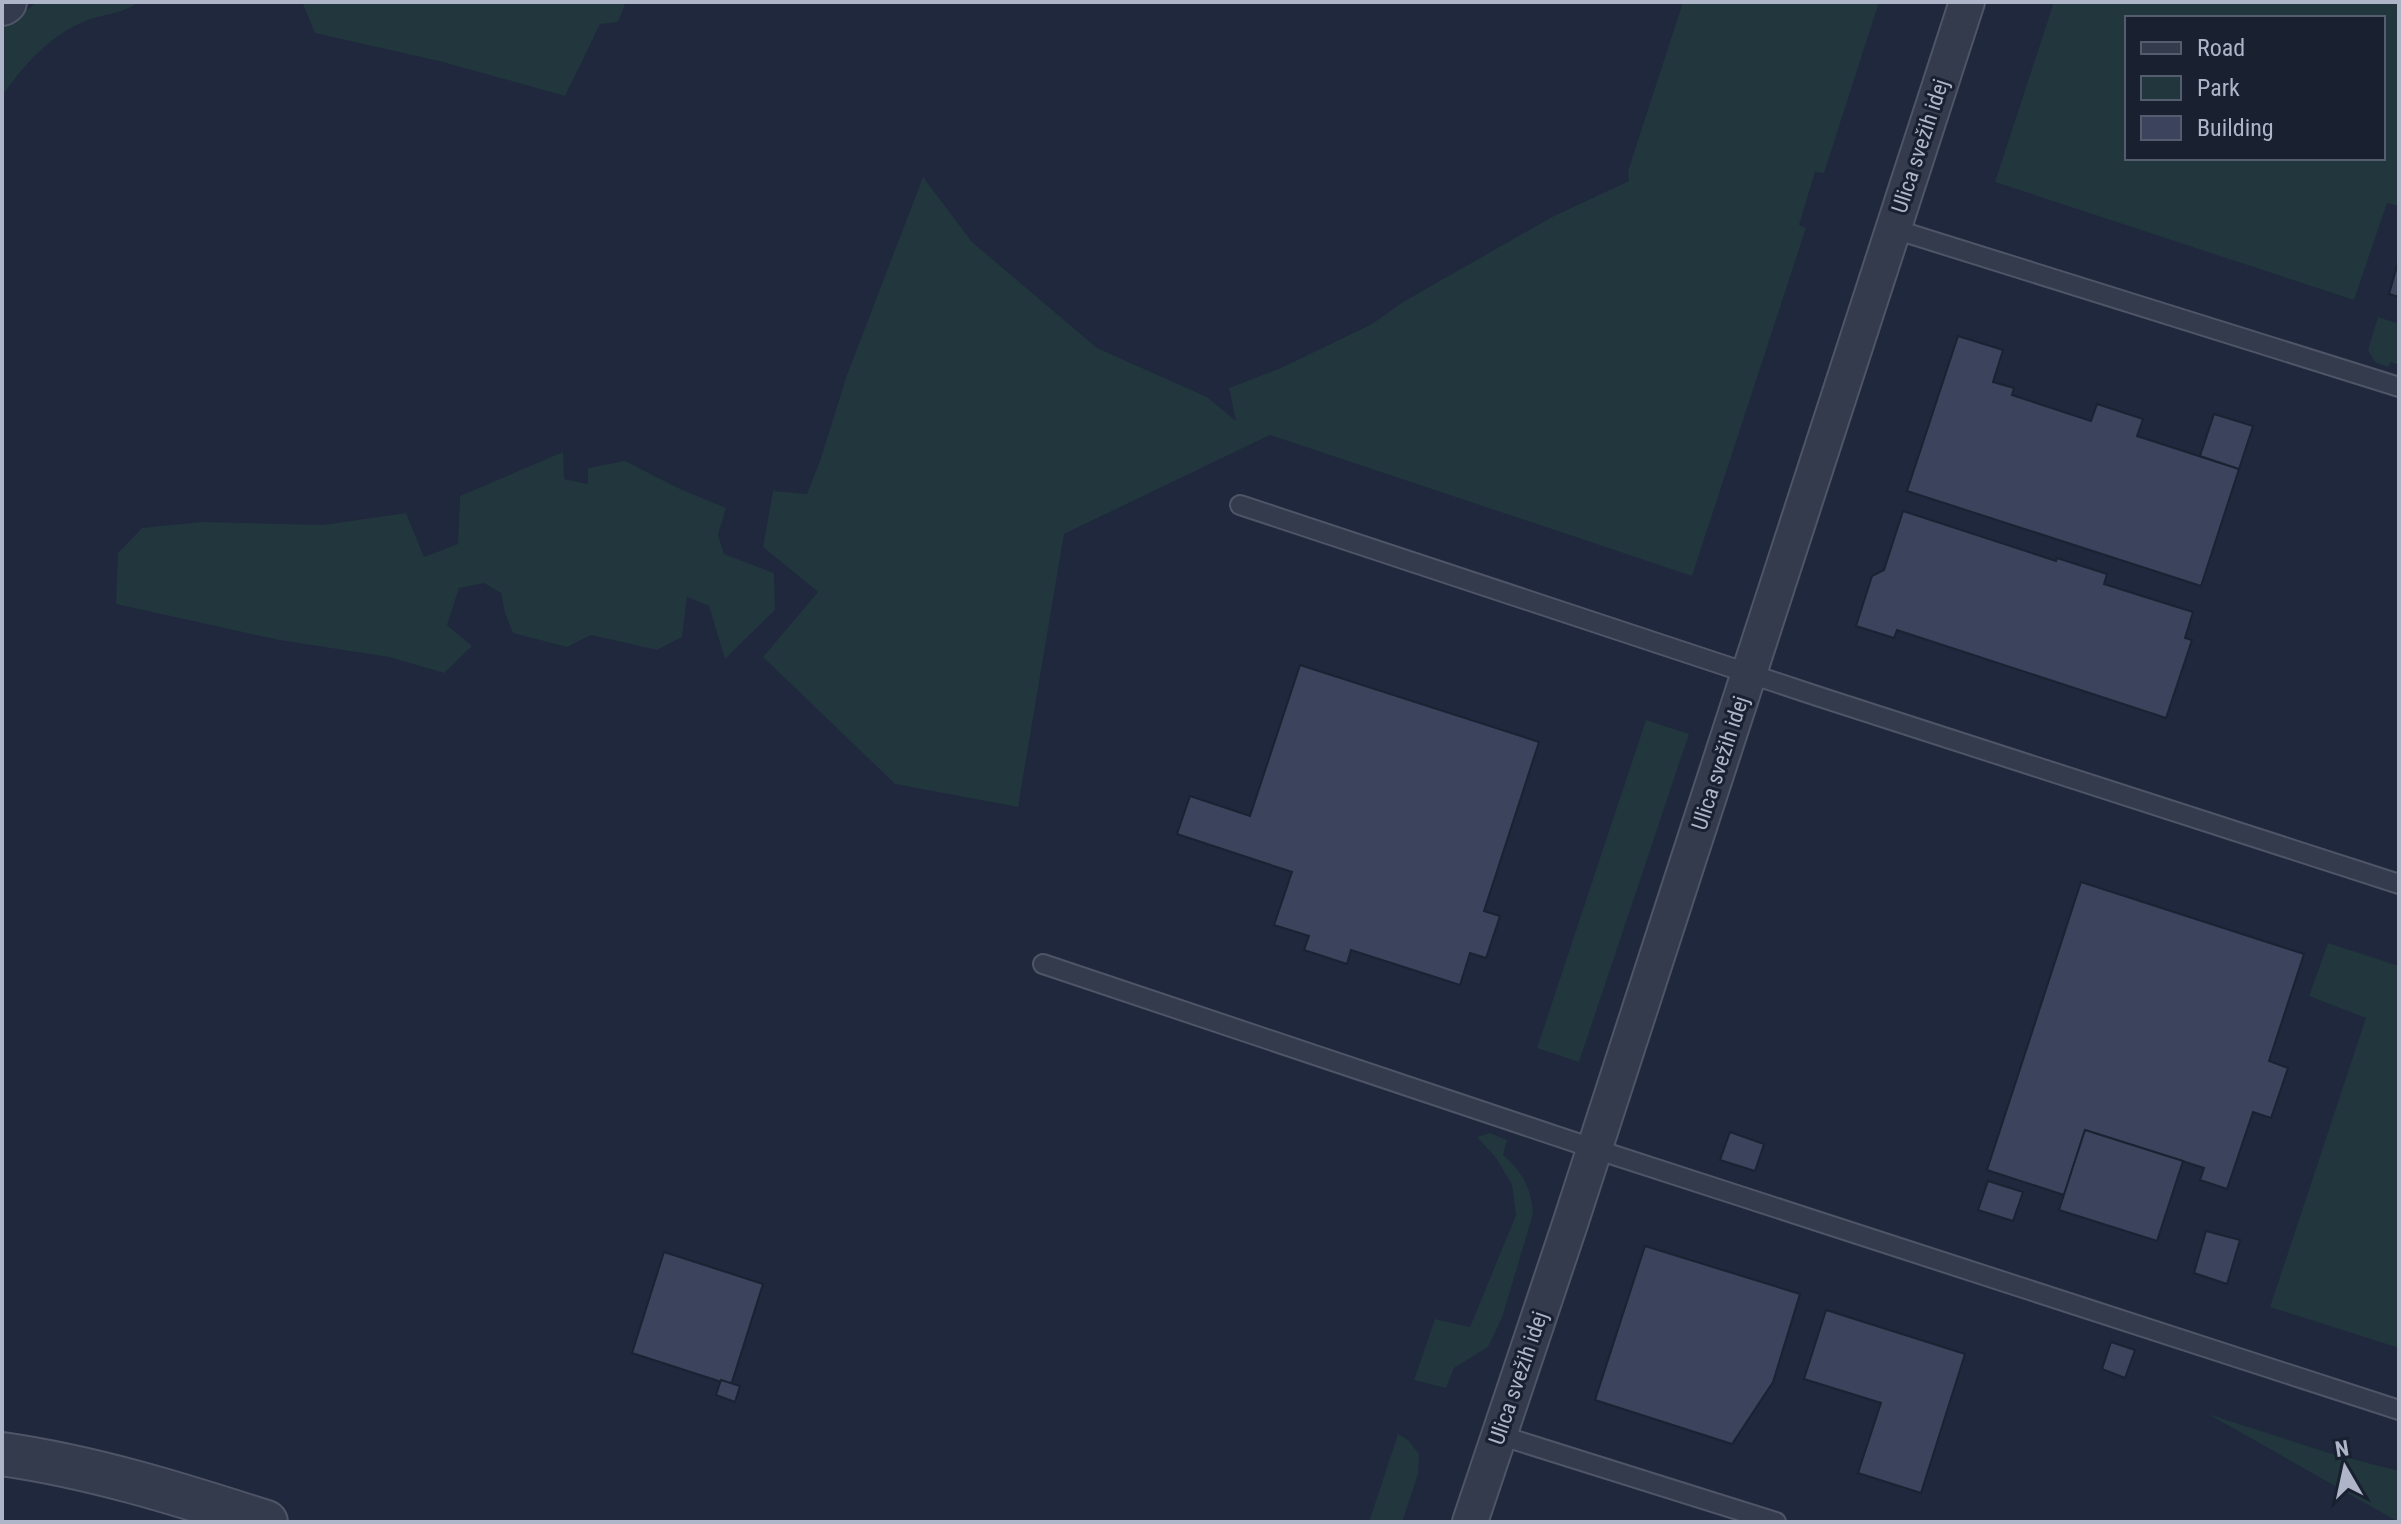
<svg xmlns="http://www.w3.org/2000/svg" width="2401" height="1524" font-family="'Roboto Condensed',sans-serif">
<rect width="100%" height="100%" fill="#1f283c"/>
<!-- green -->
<g fill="#21363d" fill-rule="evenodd">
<path d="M 37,2 L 138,2 C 124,14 102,14 85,21 C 48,37 24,65 2,96 L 2,29 Z"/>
<path d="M 302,2 L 626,2 L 618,22 L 600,24 L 565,96 L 443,62 L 315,33 Z"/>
<path d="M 1683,2 L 1879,2 L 1824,173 L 1815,172 L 1799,225 L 1806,228 L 1692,576 L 1270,435 L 1064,534 L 1018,807 L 895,784 L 763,657 L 818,592 L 763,547 L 773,491 L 807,494 L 820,461 L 847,375 L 923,177 L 972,242 L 1097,348 L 1207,397 L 1236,421 L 1229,388 L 1281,368 L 1372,324 L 1403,302 L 1552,217 L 1629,181 L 1628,171 Z"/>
<path d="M 2054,2 L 2399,2 L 2399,206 L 2387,203 L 2354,300 L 1995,182 ZM 2127,18 L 2383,18 L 2383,158 L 2127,158 Z"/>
<path d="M 2378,317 L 2399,324 L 2399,365 L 2391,362 L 2388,367 L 2375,362 L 2368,350 Z"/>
<path d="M 563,452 L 564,479 L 588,484 L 588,468 L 625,461 L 678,488 L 726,508 L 718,535 L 724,554 L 774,573 L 775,610 L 725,659 L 709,606 L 687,597 L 682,637 L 657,650 L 591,635 L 567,647 L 513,633 L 505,613 L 501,593 L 484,583 L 459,588 L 447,625 L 472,646 L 444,673 L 389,657 L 279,640 L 116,604 L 118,553 L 142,528 L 202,522 L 323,525 L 406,513 L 424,557 L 458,544 L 460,496 Z"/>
<path d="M 1646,720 L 1689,734 L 1579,1062 L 1537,1048 Z"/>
<path d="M 2328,943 L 2399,966 L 2399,1348 L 2270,1307 L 2366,1018 L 2309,996 Z"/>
<path d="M 1490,1133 L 1507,1140 L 1503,1155 C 1522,1170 1532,1190 1533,1214 L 1502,1318 L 1488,1347 L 1454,1368 L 1446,1388 L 1414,1380 L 1435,1319 L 1470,1327 L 1516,1215 L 1512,1185 L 1496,1158 L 1477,1137 Z"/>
<path d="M 2208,1414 L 2329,1453 L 2399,1471 L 2399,1522 L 2395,1522 L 2395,1520 Z"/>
<path d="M 1398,1434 L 1408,1440 L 1419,1454 L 1418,1474 L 1402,1522 L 1369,1522 Z"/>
</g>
<!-- building -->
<g fill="#3b445c" stroke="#1b2233" stroke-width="2">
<path d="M 2399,259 L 2399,297 L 2389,294 Z"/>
<path d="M 1958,336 L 2003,350 L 1993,382 L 2014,388 L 2012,395 L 2091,421 L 2097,404 L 2143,419 L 2137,436 L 2239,469 L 2201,586 L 1907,491 Z"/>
<path d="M 2214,414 L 2253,426 L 2239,469 L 2200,456 Z"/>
<path d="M 1903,511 L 2056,561 L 2057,558 L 2107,574 L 2104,584 L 2193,612 L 2185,638 L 2192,640 L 2166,718 L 1897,630 L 1894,638 L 1856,626 L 1872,576 L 1884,570 Z"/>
<path d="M 1300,665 L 1539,742 L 1484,911 L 1500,916 L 1486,958 L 1470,953 L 1460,985 L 1351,950 L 1347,964 L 1304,950 L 1309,936 L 1274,925 L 1292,872 L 1177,834 L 1190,796 L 1250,816 Z"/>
<path d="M 2081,882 L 2304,954 L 2269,1061 L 2288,1068 L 2271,1118 L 2253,1112 L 2227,1189 L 2200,1180 L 2204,1168 L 2085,1130 L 2064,1195 L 1987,1170 Z"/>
<path d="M 2085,1130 L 2183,1161 L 2157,1241 L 2059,1210 Z"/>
<path d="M 1730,1132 L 1764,1144 L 1755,1171 L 1720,1160 Z"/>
<path d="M 1988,1181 L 2023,1192 L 2013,1221 L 1978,1210 Z"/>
<path d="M 2206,1231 L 2240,1240 L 2227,1284 L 2194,1273 Z"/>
<path d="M 1645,1246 L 1800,1294 L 1773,1382 L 1732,1444 L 1595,1400 Z"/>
<path d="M 664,1252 L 763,1284 L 731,1385 L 632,1353 Z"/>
<path d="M 1826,1310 L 1965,1354 L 1921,1493 L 1858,1473 L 1881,1403 L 1804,1379 Z"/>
<path d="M 2111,1342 L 2135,1350 L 2125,1378 L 2102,1369 Z"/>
<path d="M 721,1380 L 740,1386 L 735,1402 L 716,1395 Z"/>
</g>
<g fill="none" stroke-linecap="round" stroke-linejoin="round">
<!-- service casing -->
<g stroke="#4e5567" stroke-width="22">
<g id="service">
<path d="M 1894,229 L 2399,387"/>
<path d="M 1240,505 L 1820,697 L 2399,884"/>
<path d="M 1043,964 L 1595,1149 L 2399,1410"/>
<path d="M 1499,1435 L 1776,1522"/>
</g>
</g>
<!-- minor casing -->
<g stroke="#4e5567" stroke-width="38">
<path id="minor" d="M 1470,1522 L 1571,1221 L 1967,2"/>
</g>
<!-- tertiary casing -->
<g stroke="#4e5567" stroke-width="46">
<g id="tertiary">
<path d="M 2,4 L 5,2"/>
<path d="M 2,1454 C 93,1467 179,1494 266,1522"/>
</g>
</g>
<!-- service -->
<use href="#service" stroke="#333b4c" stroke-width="18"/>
<!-- minor -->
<use href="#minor" stroke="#333b4c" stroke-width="34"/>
<!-- tertiary -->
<use href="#tertiary" stroke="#333b4c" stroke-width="42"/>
</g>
<g text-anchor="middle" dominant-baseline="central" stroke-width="6" stroke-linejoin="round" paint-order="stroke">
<!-- street labels -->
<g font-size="22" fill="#aeb5c8" stroke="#192030">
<text transform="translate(1920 146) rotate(-72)">Ulica svežih idej</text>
<text transform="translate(1720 763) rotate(-72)">Ulica svežih idej</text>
<text transform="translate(1518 1378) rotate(-71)">Ulica svežih idej</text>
</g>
</g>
<!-- border -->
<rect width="2401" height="1524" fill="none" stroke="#aeb5c8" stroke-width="8"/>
<!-- legend -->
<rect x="2125" y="16" width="260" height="144" fill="#192030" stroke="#555c6d" stroke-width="2"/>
<rect x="2141" y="42" width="40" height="12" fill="#333b4c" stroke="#555c6d" stroke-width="2"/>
<text x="2197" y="56" font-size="24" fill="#aeb5c8">Road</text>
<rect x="2141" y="76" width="40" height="24" fill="#21363d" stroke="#555c6d" stroke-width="2"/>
<text x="2197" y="96" font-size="24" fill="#aeb5c8">Park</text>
<rect x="2141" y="116" width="40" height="24" fill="#3b445c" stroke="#555c6d" stroke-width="2"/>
<text x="2197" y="136" font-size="24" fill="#aeb5c8">Building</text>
<!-- north arrow -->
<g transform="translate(2345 1468) rotate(351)" stroke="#192030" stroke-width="6" paint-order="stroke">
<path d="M0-6L14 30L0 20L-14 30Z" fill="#aeb5c8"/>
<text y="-12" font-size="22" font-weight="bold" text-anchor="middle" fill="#aeb5c8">N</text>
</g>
</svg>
